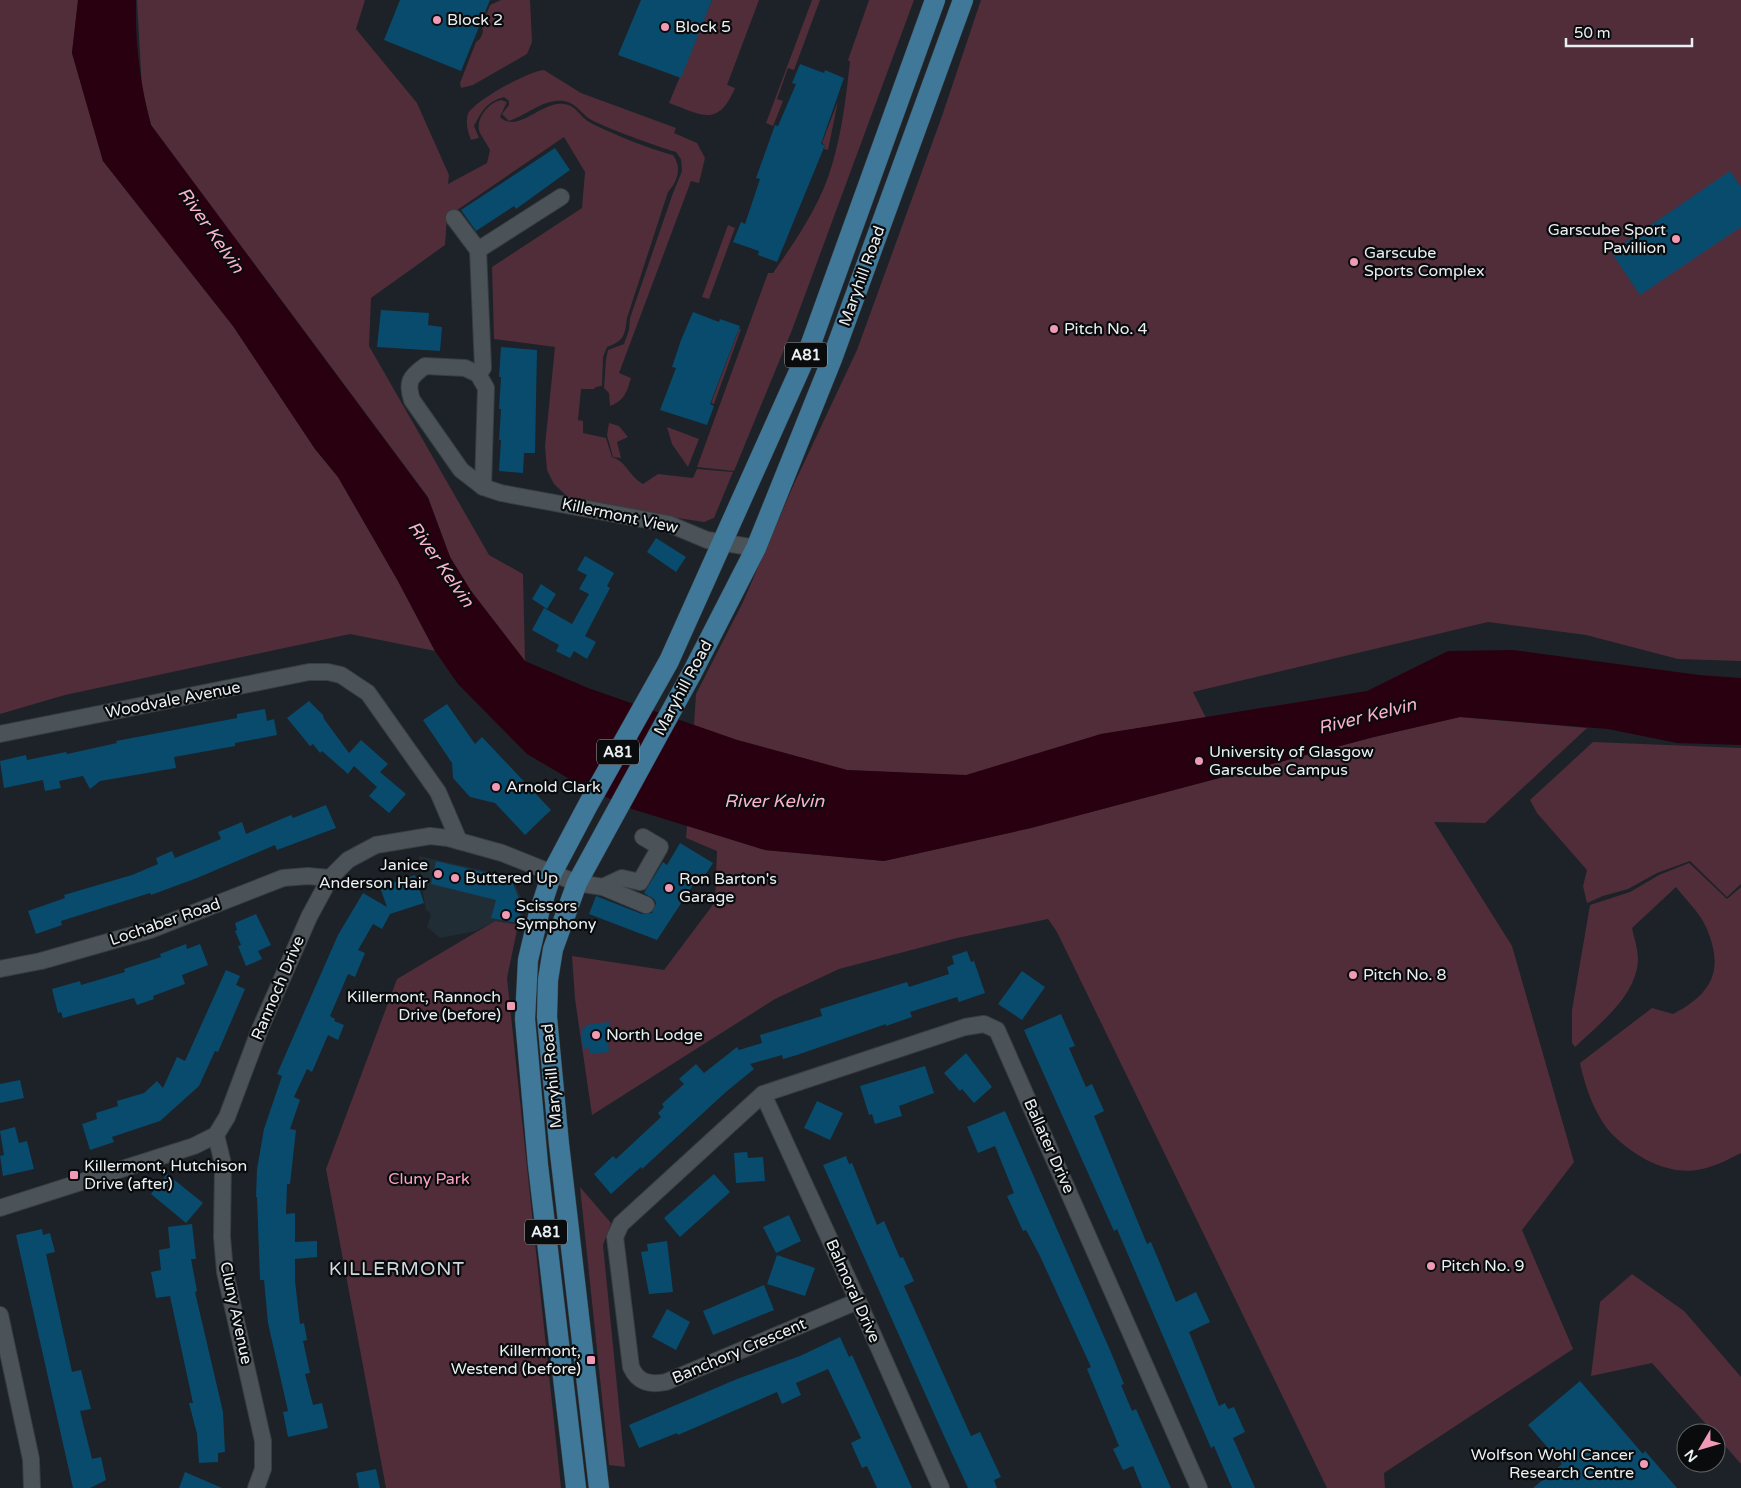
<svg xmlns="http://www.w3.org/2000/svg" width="1741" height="1488" font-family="'Varela Round',sans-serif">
<rect width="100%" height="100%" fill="#1c2227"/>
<!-- built -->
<path fill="#202d35" d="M 419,856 L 512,877 L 525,907 L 520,926 L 495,921 L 476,931 L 440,938 L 427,927 L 431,914 L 426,910 L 423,893 Z"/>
<!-- green -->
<g fill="#502d39">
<path d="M 0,0 L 78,0 L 72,53 L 103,161 L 233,326 L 315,449 L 338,477 L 398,581 L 435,651 L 350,634 L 65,695 L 0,714 Z"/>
<path d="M 137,0 L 365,0 L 356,29 L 417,103 L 449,175 L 448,184 L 487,163 L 490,150 C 487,144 483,139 480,133 C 474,120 489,102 501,100 L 507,102 L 500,117 C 518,134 542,101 563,104 C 577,105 579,117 591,123 C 610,133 652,150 673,155 C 682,167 678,181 668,192 L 627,318 C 625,335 624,341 607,347 L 603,357 L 602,386 L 596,387 L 594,389 L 581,389 L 578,420 L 583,421 L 583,433 L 606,438 L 612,457 C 626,461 630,477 643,484 L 658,474 L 693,478 L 697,469 L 733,472 L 714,518 L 704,522 L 573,502 L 554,484 L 547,470 L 545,446 L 555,347 L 494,339 L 492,267 L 582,208 L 585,172 L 564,137 L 447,217 L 445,245 L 371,298 L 369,346 L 489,555 L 523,574 L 525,661 L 471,591 L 450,557 L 428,497 L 151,125 L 142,89 Z"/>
<path d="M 501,0 L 530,0 L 532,42 L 527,54 L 473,85 L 461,88 L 460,83 L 476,42 L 480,39 L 483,32 L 482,26 L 490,5 Z"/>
<path d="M 712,0 L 759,0 L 727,85 L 735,88 C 718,128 702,115 669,103 Z"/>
<path d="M 812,0 L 820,0 L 794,70 L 788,68 L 777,99 L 783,101 L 773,126 L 766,123 Z"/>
<path d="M 869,0 L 914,0 L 792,330 L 734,471 L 697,467 L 768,273 L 773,273 C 796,240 821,204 832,165 C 842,132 846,97 850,62 L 848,60 Z"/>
<path d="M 981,0 L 1741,0 L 1741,661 L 1678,659 L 1586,635 L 1488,622 L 1193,692 L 1206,718 L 1101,734 L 966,776 L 847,770 L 737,740 L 694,725 L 696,694 L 743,602 L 794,484 L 857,350 L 942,116 Z"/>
<path d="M 544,70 L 581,93 L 676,128 L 674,133 L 697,143 L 705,158 L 699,183 L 691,181 L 619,373 L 631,378 C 627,392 624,401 610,406 L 609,393 L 604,388 L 606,360 L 608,350 L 624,344 L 629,330 L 630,318 L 673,193 L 682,171 L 681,159 L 676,152 C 662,148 596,125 587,117 C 577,108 570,98 555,101 C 538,103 525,116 509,121 L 502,114 L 509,105 L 509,101 L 504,97 C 486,102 482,111 474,126 L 479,138 L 471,140 C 468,132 465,123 468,114 C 475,100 529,71 544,70 Z"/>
<path d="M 838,101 L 828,150 L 824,149 L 825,145 L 822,143 Z"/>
<path d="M 728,225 L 735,228 L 709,299 L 702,297 Z"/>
<path d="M 739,329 L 741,329 L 714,404 L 711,403 Z"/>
<path d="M 609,423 L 619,426 L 628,437 L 617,442 L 621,458 L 613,457 L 607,435 Z"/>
<path d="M 667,427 L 699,439 L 688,467 L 672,444 Z"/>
<path d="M 1460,717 L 1587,728 L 1485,823 L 1434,822 L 1512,946 L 1574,1162 L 1522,1230 L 1573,1349 L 1384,1473 L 1385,1488 L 1327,1488 L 1057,932 L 1048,919 L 957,938 L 839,969 L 775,999 L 592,1115 L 575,999 L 572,956 L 664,970 L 715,902 L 717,851 L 686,838 L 687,825 L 765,850 L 884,861 L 1031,828 L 1374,737 Z"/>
<path d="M 1593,742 L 1741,748 L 1741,884 L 1727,897 L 1690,861 L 1657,873 L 1628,889 L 1603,896 L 1587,903 L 1583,886 L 1587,870 L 1537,813 L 1530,800 Z"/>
<path d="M 1689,863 L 1727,899 L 1741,887 L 1741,1153 C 1729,1159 1716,1166 1702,1169 C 1670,1177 1635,1157 1613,1135 C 1596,1118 1585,1087 1580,1063 L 1652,1008 L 1673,1014 C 1712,994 1725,970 1706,927 C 1700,913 1685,899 1676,887 L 1632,928 C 1634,938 1638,949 1638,959 C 1637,996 1599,1024 1575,1047 L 1572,1043 L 1572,1010 L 1590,905 L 1630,892 L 1659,875 Z"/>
<path d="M 495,921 L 518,925 L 507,978 L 561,1488 L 386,1488 L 326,1169 L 397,979 Z"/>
<path d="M 580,1187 L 611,1223 L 603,1245 L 625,1467 L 609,1465 Z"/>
<path d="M 1632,1274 L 1684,1311 L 1741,1377 L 1741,1464 L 1652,1363 L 1591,1376 L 1600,1302 Z"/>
</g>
<!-- water -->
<path fill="#290010" d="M 78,0 L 136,0 C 135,44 140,83 151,125 L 428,498 L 450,557 L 471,591 L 525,661 L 588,688 L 737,740 L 847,770 L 966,775 L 1101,734 L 1367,691 L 1448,651 L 1513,650 L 1699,675 L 1741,678 L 1741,745 L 1677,743 L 1608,729 L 1460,717 L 1374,737 L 1031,828 L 884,861 L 765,850 L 632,809 L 578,784 L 527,754 L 458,684 L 435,651 L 398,581 L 338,477 L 315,449 L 233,326 L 103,161 L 72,53 Z"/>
<!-- building -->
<g fill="#094b6d">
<path d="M 400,0 L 490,0 L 461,71 L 384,40 Z"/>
<path d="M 641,0 L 712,0 L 681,78 L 618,55 Z"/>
<path d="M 800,64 L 824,73 L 825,70 L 844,78 L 821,144 L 825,145 L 777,262 L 758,255 L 759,251 L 733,242 L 741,222 L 745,224 L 760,179 L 756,178 L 775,125 L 778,126 L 796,84 L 792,83 Z"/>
<path d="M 555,148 L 570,170 L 516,209 L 514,206 L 476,231 L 461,210 Z"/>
<path d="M 1730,171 L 1741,187 L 1741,227 L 1640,295 L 1611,252 Z"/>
<path d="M 381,310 L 429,313 L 428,325 L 442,327 L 440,351 L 377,347 Z"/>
<path d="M 693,312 L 719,322 L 720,319 L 740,326 L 710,404 L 714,406 L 707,425 L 660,410 L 676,368 L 672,367 L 681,340 Z"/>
<path d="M 501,347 L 537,350 L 535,453 L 524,453 L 523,473 L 499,471 L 501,440 L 499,440 L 501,409 L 499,409 L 501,377 L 499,377 Z"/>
<path d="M 656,538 L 686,557 L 676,572 L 647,552 Z"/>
<path d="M 585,556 L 614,573 L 607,586 L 610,588 L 585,636 L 596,642 L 587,659 L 574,651 L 570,658 L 556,651 L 559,645 L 532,630 L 544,608 L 572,624 L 589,594 L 579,589 L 587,575 L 577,570 Z"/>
<path d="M 541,584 L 556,594 L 547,609 L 532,599 Z"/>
<path d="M 309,701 L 323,715 L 324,719 L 349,753 L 361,740 L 388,764 L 380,772 L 406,794 L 389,813 L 369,796 L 377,787 L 354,766 L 348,774 L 322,751 L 320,753 L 313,744 L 310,746 L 287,718 Z"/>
<path d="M 447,704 L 475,744 L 482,737 L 551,810 L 525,835 L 495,803 L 470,797 L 453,778 L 452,763 L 423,720 Z"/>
<path d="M 265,709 L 267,721 L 274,719 L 277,735 L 235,743 L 235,746 L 174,757 L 176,768 L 100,781 L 90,789 L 83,776 L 59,781 L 61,788 L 45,791 L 43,780 L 4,788 L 0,761 L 26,755 L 27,760 L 66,752 L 67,754 L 117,743 L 116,741 L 237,718 L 237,714 Z"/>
<path d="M 326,805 L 336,828 L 277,850 L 275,845 L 197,878 L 151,895 L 150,893 L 61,921 L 62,925 L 36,934 L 28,911 L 65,898 L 64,895 L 132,875 L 158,864 L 156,858 L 172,851 L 175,858 L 221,839 L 218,832 L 242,822 L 246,834 L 291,815 L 293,818 Z"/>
<path d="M 680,843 L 713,863 L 699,885 L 695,882 L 657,940 L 589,914 L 596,896 L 642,914 L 652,913 L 656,903 L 654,899 L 644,893 L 663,862 L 667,865 Z"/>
<path d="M 436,861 L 511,879 L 522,906 L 519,923 L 491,918 L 496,900 L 431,884 Z"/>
<path d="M 415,875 L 424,903 L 390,914 L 382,929 L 373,924 L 358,950 L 365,953 L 355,977 L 348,974 L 330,1016 L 335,1019 L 334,1021 L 344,1025 L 338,1040 L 328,1035 L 312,1072 L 307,1069 L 294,1097 L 300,1100 L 290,1129 L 296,1130 L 290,1184 L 287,1184 L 286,1214 L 295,1213 L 295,1242 L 317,1241 L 317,1257 L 295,1259 L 295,1281 L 300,1324 L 304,1323 L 307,1340 L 303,1341 L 310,1373 L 305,1374 L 313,1405 L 322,1403 L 328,1428 L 288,1437 L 283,1412 L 288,1411 L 268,1323 L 264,1280 L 260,1280 L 257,1197 L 256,1197 L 257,1169 L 264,1129 L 282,1076 L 277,1074 L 338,935 L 363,893 L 387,907 L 380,887 Z"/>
<path d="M 256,914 L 271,945 L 258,951 L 262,959 L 246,966 L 238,946 L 241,945 L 235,931 L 237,930 L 235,923 Z"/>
<path d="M 186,944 L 187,949 L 200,944 L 208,965 L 182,975 L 185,984 L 153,996 L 154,999 L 137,1005 L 134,998 L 63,1018 L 61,1012 L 58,1013 L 52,989 L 80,981 L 81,985 L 125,972 L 124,969 L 161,957 L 160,954 Z"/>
<path d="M 967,951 L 971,962 L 974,961 L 985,993 L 959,1002 L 957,997 L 910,1012 L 912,1017 L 886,1026 L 886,1024 L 797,1055 L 783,1059 L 782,1055 L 750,1064 L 754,1069 L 727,1091 L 642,1169 L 641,1167 L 611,1194 L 594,1174 L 613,1156 L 616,1159 L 661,1117 L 658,1113 L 664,1107 L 662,1104 L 684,1084 L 679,1079 L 696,1064 L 704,1073 L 737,1047 L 739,1050 L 762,1043 L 760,1035 L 822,1016 L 820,1009 L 907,982 L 909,987 L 949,974 L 947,967 L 954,964 L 952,956 Z"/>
<path d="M 226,970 L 240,976 L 236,985 L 245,989 L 218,1052 L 215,1051 L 199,1086 L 160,1121 L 112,1137 L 114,1142 L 90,1150 L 82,1124 L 97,1119 L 96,1113 L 118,1106 L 117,1101 L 144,1093 L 157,1081 L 163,1088 L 177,1057 L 185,1061 Z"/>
<path d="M 1022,971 L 1045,987 L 1022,1020 L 998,1004 Z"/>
<path d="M 1061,1014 L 1075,1046 L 1069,1048 L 1086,1087 L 1092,1084 L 1104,1111 L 1094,1116 L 1147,1244 L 1151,1242 L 1176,1302 L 1196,1292 L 1210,1322 L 1189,1332 L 1219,1406 L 1225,1403 L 1228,1409 L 1234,1407 L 1245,1432 L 1233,1438 L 1255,1488 L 1232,1488 L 1214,1446 L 1211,1448 L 1117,1229 L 1114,1231 L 1024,1030 Z"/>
<path d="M 609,1022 L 612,1040 L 608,1041 L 609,1052 L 590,1054 L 590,1048 L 583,1049 L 581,1029 L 586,1028 L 586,1025 Z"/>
<path d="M 966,1053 L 992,1087 L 974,1103 L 962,1089 L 960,1091 L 944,1073 Z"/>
<path d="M 925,1066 L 934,1093 L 899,1106 L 902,1116 L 875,1124 L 872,1114 L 869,1115 L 860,1086 Z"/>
<path d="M 20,1080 L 24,1098 L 0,1103 L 0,1084 Z"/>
<path d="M 817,1101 L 843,1113 L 830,1140 L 804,1128 Z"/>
<path d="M 1005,1111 L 1110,1350 L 1124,1384 L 1121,1385 L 1132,1411 L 1136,1409 L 1171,1488 L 1142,1488 L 1133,1466 L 1123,1470 L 1113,1449 L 1119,1446 L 1087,1369 L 1091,1367 L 1039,1254 L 1026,1230 L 1023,1231 L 1007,1196 L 1014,1193 L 995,1146 L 978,1153 L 967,1127 Z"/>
<path d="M 15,1127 L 19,1143 L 27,1141 L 34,1169 L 3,1176 L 0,1156 L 4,1155 L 0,1131 Z"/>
<path d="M 747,1152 L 748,1158 L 763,1157 L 765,1181 L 736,1183 L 734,1153 Z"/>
<path d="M 846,1156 L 849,1164 L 852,1163 L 877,1225 L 884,1221 L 900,1258 L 903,1257 L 914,1281 L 904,1286 L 971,1436 L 980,1432 L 1001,1477 L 994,1480 L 997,1488 L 968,1488 L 944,1436 L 823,1165 Z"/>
<path d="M 167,1174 L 203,1203 L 186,1223 L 151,1194 Z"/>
<path d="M 714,1174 L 730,1192 L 680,1237 L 664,1218 Z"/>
<path d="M 789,1215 L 801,1241 L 776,1253 L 763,1227 Z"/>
<path d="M 192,1224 L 196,1259 L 191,1259 L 197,1291 L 195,1292 L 223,1412 L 225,1452 L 218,1453 L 218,1462 L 199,1463 L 197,1434 L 189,1403 L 193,1403 L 170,1296 L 156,1298 L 151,1272 L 161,1270 L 159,1250 L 170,1248 L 168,1227 Z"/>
<path d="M 42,1229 L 43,1235 L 50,1233 L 55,1252 L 46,1254 L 72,1372 L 81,1370 L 91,1409 L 80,1411 L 92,1459 L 101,1457 L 106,1480 L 90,1488 L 73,1488 L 16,1235 Z"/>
<path d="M 667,1241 L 673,1292 L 649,1294 L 641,1252 L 648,1251 L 647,1244 Z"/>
<path d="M 777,1255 L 815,1268 L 805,1296 L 767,1284 Z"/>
<path d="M 764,1285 L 774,1310 L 713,1335 L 703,1311 Z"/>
<path d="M 667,1309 L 690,1322 L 676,1350 L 652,1337 Z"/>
<path d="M 840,1337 L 849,1357 L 852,1355 L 912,1488 L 877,1488 L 867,1466 L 862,1468 L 851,1443 L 861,1438 L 828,1369 L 796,1383 L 801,1395 L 782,1404 L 777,1392 L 678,1435 L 677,1433 L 639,1448 L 629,1425 L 737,1379 L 800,1356 Z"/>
<path d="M 1580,1381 L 1643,1454 L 1645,1451 L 1677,1488 L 1533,1488 L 1562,1464 L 1528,1425 Z"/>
<path d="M 376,1469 L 380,1488 L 359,1488 L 356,1473 Z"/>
<path d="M 185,1472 L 222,1488 L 179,1488 Z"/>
</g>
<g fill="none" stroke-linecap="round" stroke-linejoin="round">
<!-- minor casing -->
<g stroke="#383e42" stroke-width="18">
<g id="minor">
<path d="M 561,197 L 478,250 L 483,368 L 478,374 L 486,388 L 483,487 L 501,493 L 669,524 L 707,540 L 756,548"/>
<path d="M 454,218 L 478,250"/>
<path d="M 478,374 L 465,368 L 425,366 C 410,377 406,382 412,400 L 461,470 L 483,487"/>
<path d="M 0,734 L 309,672 L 328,672 L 341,675 L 368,693 L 438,792 L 459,841"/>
<path d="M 603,887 L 622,878 L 640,882 L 660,847 L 643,837"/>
<path d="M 0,969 L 41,961 L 150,930 L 283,878 L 308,876 L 330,878"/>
<path d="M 763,1094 L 858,1301 L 941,1488"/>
<path d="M 216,1135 L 223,1164 L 222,1237 L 225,1272 L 263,1441 L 263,1469 L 256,1488"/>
<path d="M 0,1208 L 194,1146 L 216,1135 L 227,1117 L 260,1029 L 309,917 L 330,878 L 348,860 L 376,845 L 430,836 L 448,838 L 502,853 L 577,883 L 603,887 L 646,905"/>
<path d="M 858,1301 L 666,1382 C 650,1385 638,1383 631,1367 L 615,1237 L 621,1224 L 763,1094 L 965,1027 L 984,1024 L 997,1030 L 1199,1488"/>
<path d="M 0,1315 L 31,1459 L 32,1488"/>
</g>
</g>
<!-- major casing -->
<g stroke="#383e42" stroke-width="21">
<g id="major">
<path d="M 576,1488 L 538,1165 L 525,1019 L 528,960 L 539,913 L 552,873 L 588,805 L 669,661 L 809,349 L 935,0"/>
<path d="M 599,1488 L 559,1144 L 547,1017 L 548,980 L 553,949 L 577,883 L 692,673 L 756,548 L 832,359 L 963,0"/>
</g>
</g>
<!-- minor -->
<use href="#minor" stroke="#4c5358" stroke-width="16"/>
<!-- major -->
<use href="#major" stroke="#3f7898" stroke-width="20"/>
</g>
<!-- markers -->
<g fill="#f09ab6" stroke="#090b0d" stroke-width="2">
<circle cx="437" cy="20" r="5"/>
<circle cx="665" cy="27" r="5"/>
<circle cx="1676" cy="239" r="5"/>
<circle cx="1354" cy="262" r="5"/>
<circle cx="1054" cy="329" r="5"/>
<circle cx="1199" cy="761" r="5"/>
<circle cx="496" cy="787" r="5"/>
<circle cx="438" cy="874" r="5"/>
<circle cx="455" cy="878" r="5"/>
<circle cx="669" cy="888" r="5"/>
<circle cx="506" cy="915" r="5"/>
<circle cx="1353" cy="975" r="5"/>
<rect x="506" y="1001" width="10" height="10" rx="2.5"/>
<circle cx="596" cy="1035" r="5"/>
<rect x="69" y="1170" width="10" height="10" rx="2.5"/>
<circle cx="1431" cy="1266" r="5"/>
<rect x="586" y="1355" width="10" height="10" rx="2.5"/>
<circle cx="1644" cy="1464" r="5"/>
</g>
<g text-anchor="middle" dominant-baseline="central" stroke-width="4.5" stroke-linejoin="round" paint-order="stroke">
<!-- shield labels -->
<g fill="#090b0d" stroke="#a6abad" stroke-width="1">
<rect x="785" y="342.5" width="42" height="25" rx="4"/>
<rect x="597" y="739.5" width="42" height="25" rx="4"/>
<rect x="525" y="1219.5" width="42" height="25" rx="4"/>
</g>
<g font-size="15" font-weight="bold" fill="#eaeff2">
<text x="806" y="355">A81</text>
<text x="618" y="752">A81</text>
<text x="546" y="1232">A81</text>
</g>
<!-- poi labels -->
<g font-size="16" fill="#eaeff2" stroke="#090b0d" text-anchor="start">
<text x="447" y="20">Block 2</text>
<text x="675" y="27">Block 5</text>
<text x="1666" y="230" text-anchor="end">Garscube Sport<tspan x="1666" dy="18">Pavillion</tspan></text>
<text x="1364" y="253">Garscube<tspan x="1364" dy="18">Sports Complex</tspan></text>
<text x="1064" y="329">Pitch No. 4</text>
<text x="1209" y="752">University of Glasgow<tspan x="1209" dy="18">Garscube Campus</tspan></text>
<text x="506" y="787">Arnold Clark</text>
<text x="428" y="865" text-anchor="end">Janice<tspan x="428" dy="18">Anderson Hair</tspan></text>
<text x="465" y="878">Buttered Up</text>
<text x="679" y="879">Ron Barton's<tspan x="679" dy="18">Garage</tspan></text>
<text x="516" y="906">Scissors<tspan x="516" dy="18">Symphony</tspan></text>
<text x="1363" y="975">Pitch No. 8</text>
<text x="501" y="997" text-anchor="end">Killermont, Rannoch<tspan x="501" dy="18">Drive (before)</tspan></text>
<text x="606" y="1035">North Lodge</text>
<text x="84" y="1166">Killermont, Hutchison<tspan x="84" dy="18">Drive (after)</tspan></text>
<text x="1441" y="1266">Pitch No. 9</text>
<text x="581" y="1351" text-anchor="end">Killermont,<tspan x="581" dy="18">Westend (before)</tspan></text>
<text x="1634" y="1455" text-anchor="end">Wolfson Wohl Cancer<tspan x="1634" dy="18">Research Centre</tspan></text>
</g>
<!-- street labels -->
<g font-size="16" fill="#eaeff2" stroke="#090b0d">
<text transform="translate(862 276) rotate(-70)">Maryhill Road</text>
<text transform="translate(620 516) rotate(12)">Killermont View</text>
<text transform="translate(683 688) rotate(-62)">Maryhill Road</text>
<text transform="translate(173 700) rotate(-11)">Woodvale Avenue</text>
<text transform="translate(165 922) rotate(-19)">Lochaber Road</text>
<text transform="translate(278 988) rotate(-67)">Rannoch Drive</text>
<text transform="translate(552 1076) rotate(-95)">Maryhill Road</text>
<text transform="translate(1049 1146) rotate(66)">Ballater Drive</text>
<text transform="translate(853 1291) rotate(66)">Balmoral Drive</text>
<text transform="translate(236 1313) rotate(78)">Cluny Avenue</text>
<text transform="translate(739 1351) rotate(-23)">Banchory Crescent</text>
</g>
<!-- park labels -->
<g font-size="16" fill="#fda3c1" stroke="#090b0d">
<text x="429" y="1179">Cluny Park</text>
</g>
<!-- water labels -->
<g font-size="18" font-style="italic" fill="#fbb2c9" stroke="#090b0d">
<text transform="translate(211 230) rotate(55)">River Kelvin</text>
<text transform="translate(441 564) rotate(55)">River Kelvin</text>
<text transform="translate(1367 716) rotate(-14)">River Kelvin</text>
<text x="774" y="801">River Kelvin</text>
</g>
<!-- quarter labels -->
<g font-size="19" letter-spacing="1" fill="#cfd8de" stroke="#090b0d">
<text x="397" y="1269">KILLERMONT</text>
</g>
</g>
<!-- north arrow -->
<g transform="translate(1701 1448) rotate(232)"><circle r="24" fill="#090b0d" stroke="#636669"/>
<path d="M0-4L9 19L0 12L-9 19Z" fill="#f09ab6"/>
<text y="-8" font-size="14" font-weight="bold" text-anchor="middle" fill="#eaeff2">N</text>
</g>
<!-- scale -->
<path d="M1566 38v8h126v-8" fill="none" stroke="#eaeff2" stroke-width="2.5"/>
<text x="1574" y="38" font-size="15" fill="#eaeff2" stroke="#090b0d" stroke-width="4" paint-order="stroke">50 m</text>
</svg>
